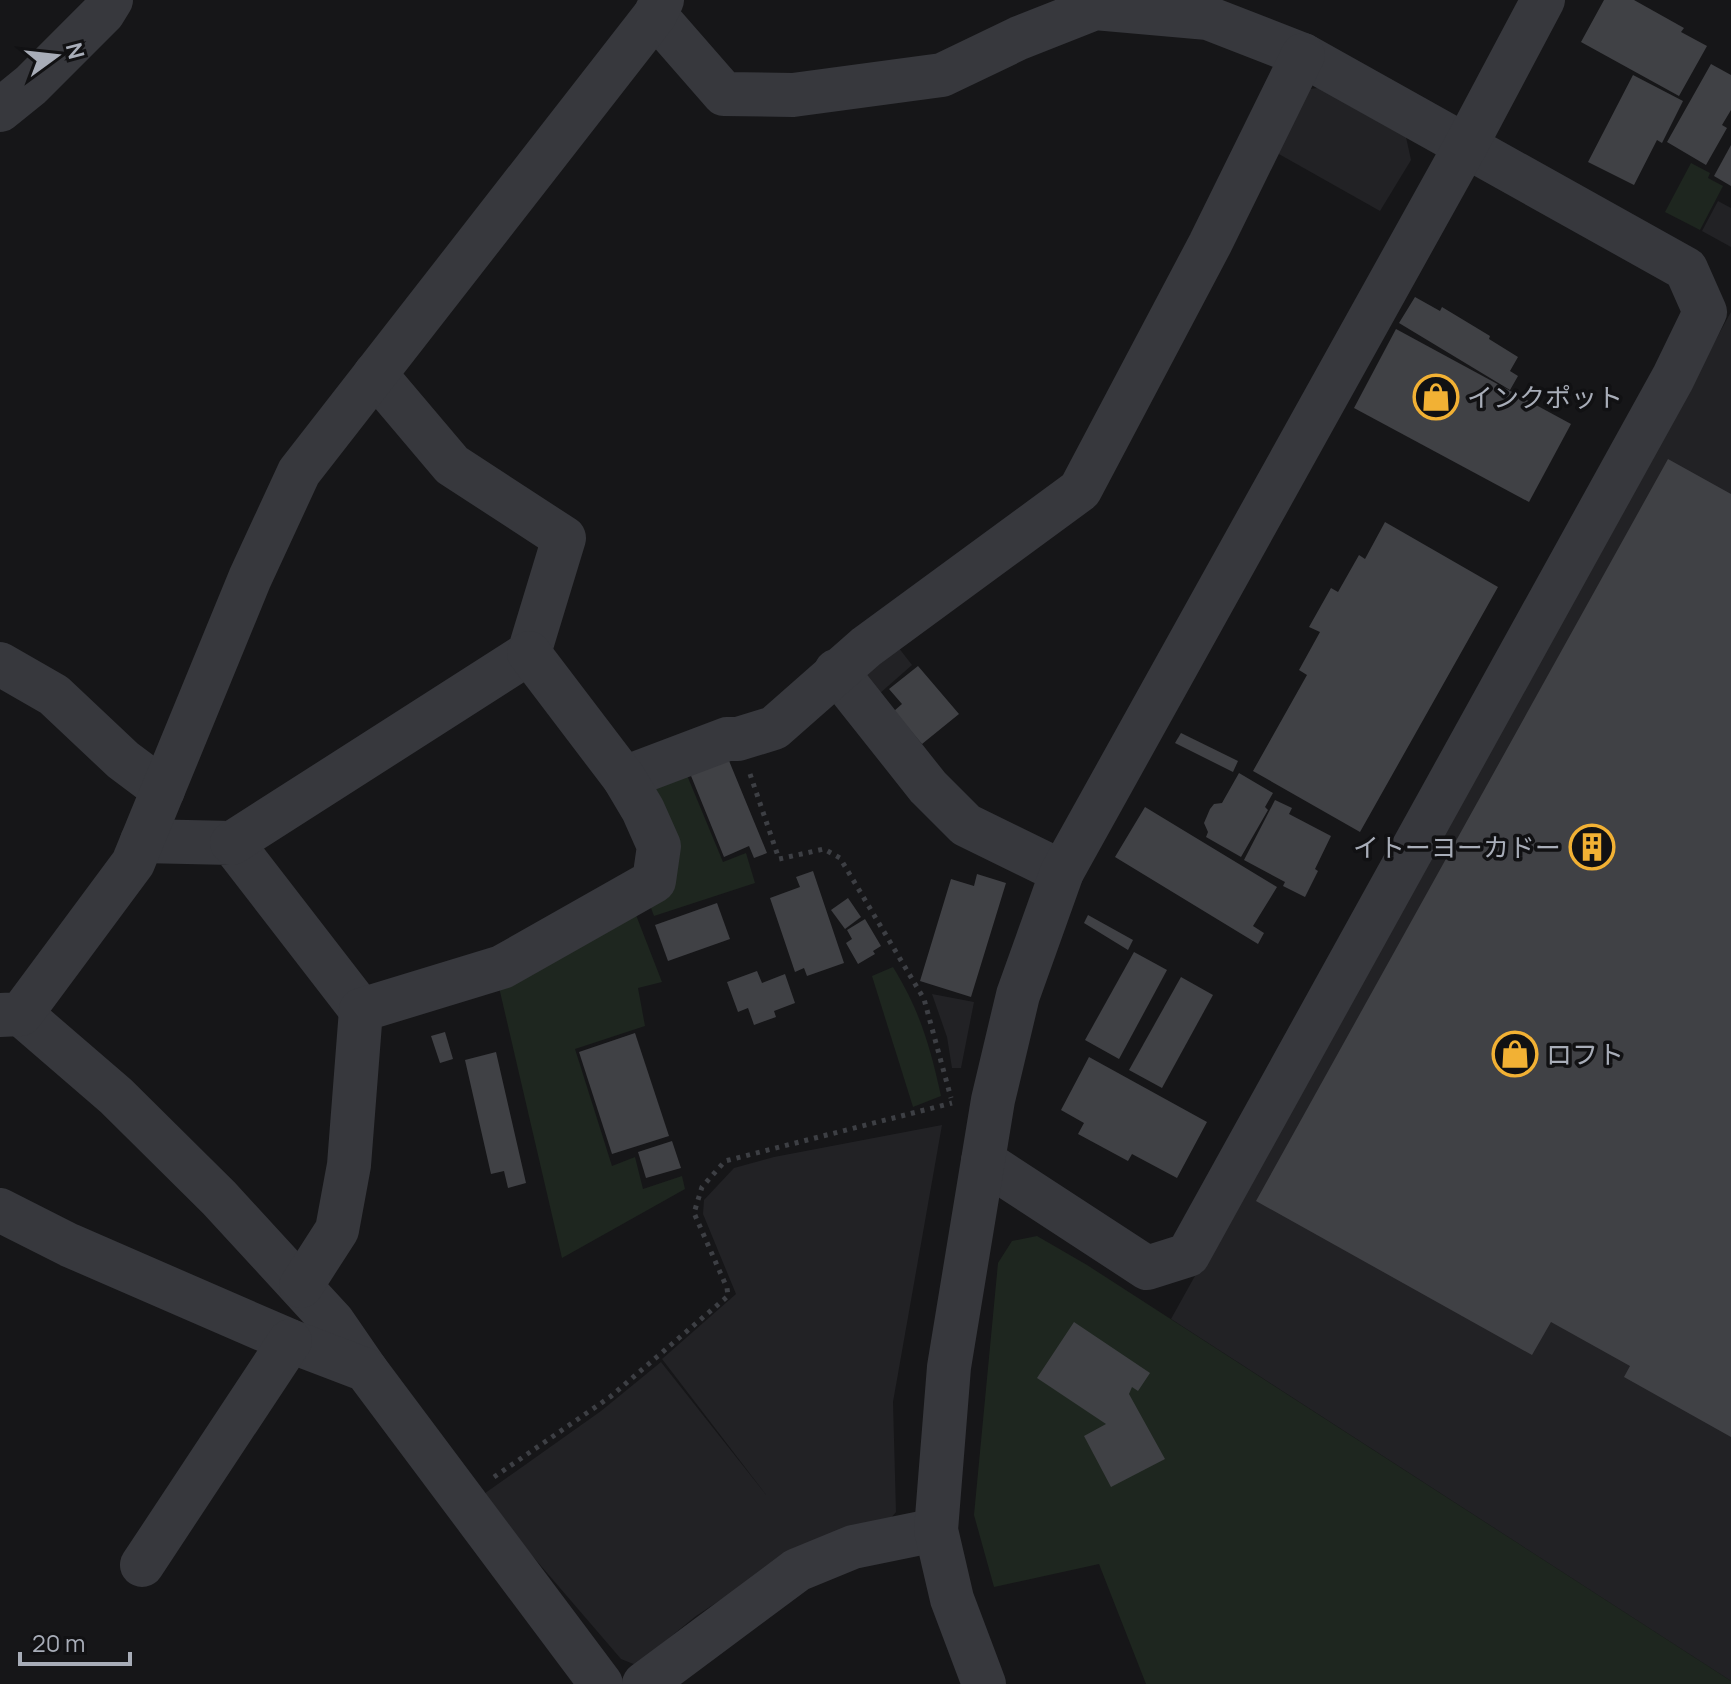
<svg xmlns="http://www.w3.org/2000/svg" width="1731" height="1684" font-family="Manrope,'Noto Sans JP',sans-serif">
<rect width="100%" height="100%" fill="#161618"/>
<!-- built -->
<g fill="#222225">
<path d="M 1318,88 L 1406,137 L 1411,160 L 1380,211 L 1270,149 L 1301,90 Z"/>
<path d="M 1718,201 L 1731,208 L 1731,247 L 1702,231 Z"/>
<path d="M 1731,312 L 1731,1681 L 1171,1319 Z"/>
<path d="M 898,647 L 912,665 L 879,694 L 864,676 Z"/>
<path d="M 932,994 L 974,1002 L 961,1068 L 952,1068 L 947,1037 Z"/>
<path d="M 942,1125 L 893,1402 L 896,1512 L 885,1525 L 804,1545 L 696,1616 L 636,1665 L 621,1659 L 481,1496 L 601,1411 L 661,1362 L 767,1496 L 662,1359 L 736,1294 L 703,1214 L 704,1200 L 734,1168 L 774,1157 Z"/>
</g>
<!-- green -->
<g fill="#1e261f">
<path d="M 1691,163 L 1710,173 L 1708,178 L 1723,186 L 1700,230 L 1665,212 Z"/>
<path d="M 684,768 L 723,862 L 746,853 L 755,883 L 654,916 L 648,900 L 644,786 Z"/>
<path d="M 636,915 L 662,982 L 638,988 L 645,1026 L 575,1049 L 612,1166 L 635,1157 L 643,1189 L 682,1176 L 685,1189 L 562,1258 L 498,983 Z"/>
<path d="M 893,967 C 920,1011 930,1046 941,1096 L 913,1107 L 872,976 Z"/>
<path d="M 1037,1236 L 1087,1265 L 1731,1681 L 1731,1684 L 1146,1684 L 1099,1564 L 994,1587 L 974,1515 L 998,1263 L 1012,1241 Z"/>
</g>
<!-- building -->
<g fill="#404145">
<path d="M 1604,0 L 1634,0 L 1684,28 L 1681,32 L 1707,46 L 1679,96 L 1581,42 Z"/>
<path d="M 1711,64 L 1731,75 L 1731,110 L 1722,125 L 1727,128 L 1706,165 L 1667,142 Z"/>
<path d="M 1633,75 L 1683,101 L 1662,143 L 1657,140 L 1634,185 L 1588,162 Z"/>
<path d="M 1731,145 L 1731,186 L 1714,176 Z"/>
<path d="M 1415,297 L 1440,311 L 1442,307 L 1490,336 L 1489,339 L 1518,357 L 1510,371 L 1518,376 L 1510,390 L 1399,323 Z"/>
<path d="M 1396,329 L 1571,424 L 1529,502 L 1354,408 Z"/>
<path d="M 1668,459 L 1731,494 L 1731,1437 L 1624,1377 L 1630,1366 L 1551,1322 L 1532,1355 L 1256,1201 Z"/>
<path d="M 1385,522 L 1498,587 L 1360,832 L 1253,771 L 1307,675 L 1299,670 L 1320,632 L 1309,627 L 1331,588 L 1338,592 L 1359,555 L 1365,559 Z"/>
<path d="M 918,666 L 959,714 L 922,744 L 894,711 L 902,704 L 889,689 Z"/>
<path d="M 1181,733 L 1238,761 L 1233,772 L 1175,743 Z"/>
<path d="M 725,751 L 767,853 L 754,858 L 749,846 L 724,857 L 687,766 Z"/>
<path d="M 1239,773 L 1273,793 L 1265,807 L 1268,810 L 1241,857 L 1206,837 L 1208,832 L 1204,823 L 1210,809 L 1214,804 L 1222,803 Z"/>
<path d="M 1275,800 L 1292,808 L 1289,814 L 1331,836 L 1315,869 L 1318,871 L 1305,897 L 1283,886 L 1285,882 L 1244,860 Z"/>
<path d="M 1145,807 L 1277,887 L 1253,926 L 1264,933 L 1258,944 L 1115,857 Z"/>
<path d="M 813,871 L 844,963 L 807,976 L 804,968 L 795,972 L 770,898 L 800,887 L 796,877 Z"/>
<path d="M 977,874 L 1006,883 L 971,997 L 920,981 L 951,879 L 974,886 Z"/>
<path d="M 848,898 L 861,917 L 845,929 L 831,910 Z"/>
<path d="M 717,903 L 730,939 L 668,961 L 655,925 Z"/>
<path d="M 1088,915 L 1133,940 L 1128,950 L 1084,923 Z"/>
<path d="M 865,919 L 881,946 L 873,951 L 875,954 L 858,964 L 846,943 L 852,939 L 847,930 Z"/>
<path d="M 1134,952 L 1167,970 L 1119,1059 L 1085,1040 Z"/>
<path d="M 757,971 L 762,983 L 785,974 L 795,1003 L 774,1011 L 776,1017 L 754,1025 L 748,1008 L 738,1012 L 727,982 Z"/>
<path d="M 1181,977 L 1213,995 L 1162,1088 L 1129,1070 Z"/>
<path d="M 445,1032 L 453,1059 L 440,1063 L 431,1036 Z"/>
<path d="M 635,1033 L 669,1136 L 612,1154 L 579,1052 Z"/>
<path d="M 496,1052 L 526,1183 L 508,1188 L 504,1171 L 491,1174 L 465,1060 Z"/>
<path d="M 1089,1057 L 1207,1122 L 1177,1178 L 1132,1154 L 1128,1161 L 1078,1134 L 1084,1123 L 1061,1110 Z"/>
<path d="M 672,1141 L 681,1168 L 646,1178 L 638,1152 Z"/>
<path d="M 1074,1322 L 1150,1373 L 1138,1391 L 1132,1387 L 1129,1394 L 1165,1459 L 1111,1487 L 1084,1436 L 1106,1424 L 1037,1378 Z"/>
</g>
<g fill="none" stroke-linecap="round" stroke-linejoin="round">
<!-- path -->
<g stroke="#3d3f44" stroke-width="5" stroke-dasharray="4 6" stroke-linecap="butt">
<path d="M 750,774 L 779,859 L 824,849 L 840,858 L 924,999 L 951,1098"/>
<path d="M 494,1477 L 610,1397 L 728,1296 L 727,1288 L 694,1213 L 702,1187 L 725,1161 L 952,1103"/>
</g>
<!-- minor -->
<g stroke="#37383d" stroke-width="44">
<path d="M 655,15 L 724,94 L 793,95 L 942,75 L 1019,38 L 1095,8 L 1208,18 L 1303,55 L 1686,269 L 1705,312 L 1673,378 L 1188,1255 L 1147,1268 L 983,1161"/>
<path d="M 0,110 L 31,85 L 103,13 L 111,0"/>
<path d="M 0,664 L 54,695 L 123,760 L 163,790"/>
<path d="M 836,671 L 928,787 L 966,825 L 1062,872"/>
<path d="M 624,778 L 727,739 L 738,739 L 774,728 L 866,647 L 1080,490 L 1210,244 L 1303,55"/>
<path d="M 142,841 L 232,843 L 361,1010"/>
<path d="M 232,843 L 529,653 L 564,538 L 452,465 L 375,374"/>
<path d="M 21,1014 L 116,1096 L 219,1198 L 333,1322 L 366,1370"/>
<path d="M 0,1015 L 21,1014 L 133,863 L 250,578 L 299,472 L 655,15 L 662,0"/>
<path d="M 0,1210 L 69,1245 L 290,1341 L 366,1370 L 601,1684"/>
<path d="M 301,1286 L 337,1230 L 349,1165 L 361,1010 L 502,967 L 654,881 L 659,846 L 643,810 L 624,778 L 529,653"/>
<path d="M 142,1565 L 290,1341"/>
<path d="M 644,1684 L 797,1570 L 853,1547 L 936,1530"/>
<path d="M 984,1684 L 952,1599 L 936,1530 L 949,1367 L 993,1100 L 1018,995 L 1062,872 L 1465,147 L 1543,0"/>
</g>
</g>
<!-- icons -->
<defs>
<g id="shop-ring" transform="scale(2.3)"><circle r="9.5" fill="#111113" stroke="#f2b134" stroke-width="1.5"/><path d="M-5-2.5h2.3a2.7 3.5 0 0 1 5.4 0H5L5.5 6h-11ZM-1.5-2.5h3a1.5 2.3 0 0 0-3 0Z" fill="#f2b134"/></g>
<g id="building-ring" transform="scale(2.3)"><circle r="9.5" fill="#111113" stroke="#f2b134" stroke-width="1.5"/><path d="M-4-6H4V6H1V3H-1V6H-4ZM-2.5-4.3h1.7v1.8h-1.7ZM.8-4.3h1.7v1.8H.8ZM-2.5-1h1.7V.8h-1.7ZM.8-1h1.7V.8H.8Z" fill="#f2b134"/></g>
</defs>
<g fill-rule="evenodd">
<use href="#shop-ring" x="1436" y="397"/>
<use href="#building-ring" x="1592" y="847"/>
<use href="#shop-ring" x="1515" y="1054"/>
</g>
<g text-anchor="middle" dominant-baseline="central" stroke-width="7" stroke-linejoin="round" paint-order="stroke">
<!-- poi labels -->
<g font-size="26" fill="#a8adb8" stroke="#111113" text-anchor="start">
<text x="1467" y="397">インクポット</text>
<text x="1561" y="847" text-anchor="end">イトーヨーカドー</text>
<text x="1546" y="1054">ロフト</text>
</g>
</g>
<!-- north arrow -->
<g transform="translate(56 56) rotate(75)" stroke="#111113" stroke-width="6" paint-order="stroke">
<path d="M0-6L14 30L0 20L-14 30Z" fill="#a8adb8"/>
<text y="-12" font-size="22" font-weight="bold" text-anchor="middle" fill="#a8adb8">N</text>
</g>
<!-- scale -->
<path d="M20 1652v12h110v-12" fill="none" stroke="#a8adb8" stroke-width="4"/>
<text x="32" y="1652" font-size="24" fill="#a8adb8" stroke="#111113" stroke-width="6" paint-order="stroke">20 m</text>
</svg>
